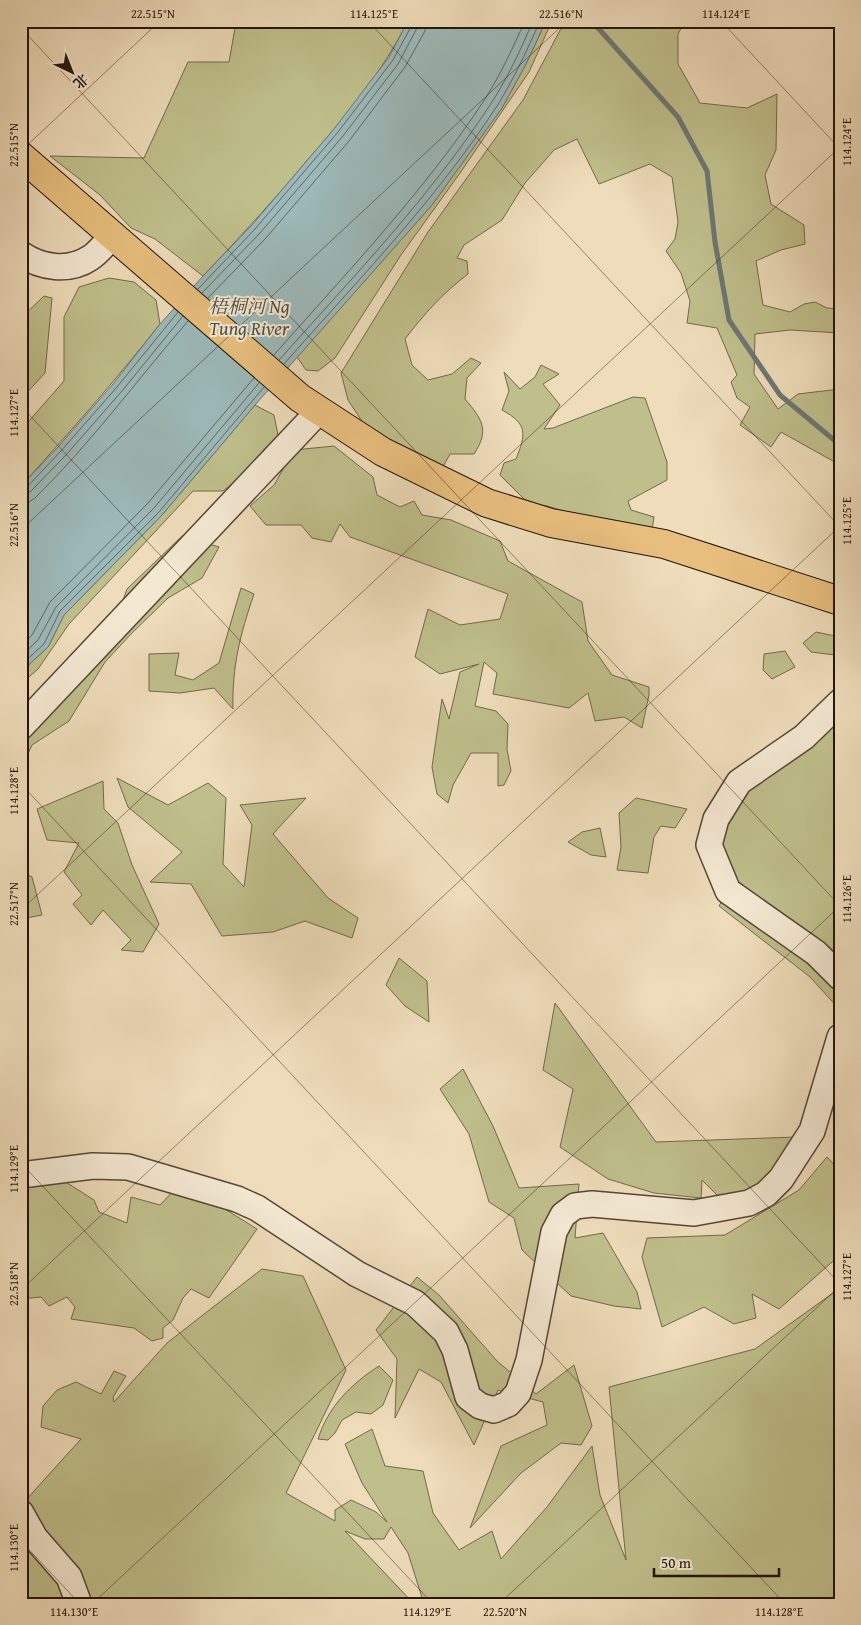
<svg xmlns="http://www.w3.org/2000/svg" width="861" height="1625" font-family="'Gentium Book Plus','Noto Serif SC',serif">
<rect width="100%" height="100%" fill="#eedcba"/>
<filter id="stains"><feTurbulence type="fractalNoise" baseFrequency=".004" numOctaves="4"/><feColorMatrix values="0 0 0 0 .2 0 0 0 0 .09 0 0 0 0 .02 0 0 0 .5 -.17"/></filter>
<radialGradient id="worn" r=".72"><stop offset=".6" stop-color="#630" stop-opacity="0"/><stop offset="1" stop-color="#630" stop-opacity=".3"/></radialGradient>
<!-- green -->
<g fill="#bfbf8b" stroke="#716a4a">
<path d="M 298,21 L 408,21 C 383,71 347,115 310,157 C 276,198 240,237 203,276 L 155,239 L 131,228 L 100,195 L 50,156 L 144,158 L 188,62 L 229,62 L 236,22 L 296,25 Z"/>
<path d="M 546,21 L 552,21 L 529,72 L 460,173 L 401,255 L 335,358 L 318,371 L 306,370 L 297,357 L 432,205 L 502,108 L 526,64 Z"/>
<path d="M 565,21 L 685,21 L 678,34 L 678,64 L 700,103 L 747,108 L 777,94 L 776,150 L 765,175 L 771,204 L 804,225 L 805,244 L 781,250 L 756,261 L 763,305 L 790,312 L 804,304 L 815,302 L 827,308 L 840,309 L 840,333 L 790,330 L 755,334 L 754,374 L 778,409 L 798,394 L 840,389 L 840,465 L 781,432 L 771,447 L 740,425 L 750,407 L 737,398 L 731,382 L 737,375 L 717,328 L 687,323 L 690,301 L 681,273 L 666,251 L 675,239 L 678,222 L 672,177 L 650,164 L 599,184 L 577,139 L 554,150 L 525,183 L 502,220 L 464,245 L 457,258 L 467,261 L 468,274 C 443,293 424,314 405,339 L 412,365 L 428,380 L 452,374 L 471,358 L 481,363 L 467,378 L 465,399 C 482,419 490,430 474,454 L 450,454 L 439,474 L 371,435 L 348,400 L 341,373 L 428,232 L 523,100 Z"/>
<path d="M 109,278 L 134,282 L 156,300 L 160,324 C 116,380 69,433 21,486 L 21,430 L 64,381 L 64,317 L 79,287 Z"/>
<path d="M 44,296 L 52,298 L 45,373 L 21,399 L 21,318 Z"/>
<path d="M 541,365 L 559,374 L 543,384 L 560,405 L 544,429 L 553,428 L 633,397 L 645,398 L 667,462 L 667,480 L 628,501 L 631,510 L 654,517 L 651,537 L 547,506 L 528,503 L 500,475 L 504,463 L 516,459 C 526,434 528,424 502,410 L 509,391 L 504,372 L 520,389 L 535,377 Z"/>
<path d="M 255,405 L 274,415 L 280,445 L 223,491 L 193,491 L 69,624 L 38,669 L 21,684 L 21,672 L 48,647 L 64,615 L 162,515 Z"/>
<path d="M 334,446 L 373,477 L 377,495 L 400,507 L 414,501 L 422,515 L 451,520 L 500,541 L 508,561 L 582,602 L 588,641 L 612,675 L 649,687 L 649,695 L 642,728 L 624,717 L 595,721 L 588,693 L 569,708 L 493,694 L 497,673 L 484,662 L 475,706 L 496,711 L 508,724 L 507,749 L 511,771 L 504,785 L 498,786 L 498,753 L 471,753 L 453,785 L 448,803 L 437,794 L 432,767 L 442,699 L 449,719 L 460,672 L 479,664 L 440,674 L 415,657 L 428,609 L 460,625 L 500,619 L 508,594 L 350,537 L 340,524 L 331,542 L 312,538 L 301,525 L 266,525 L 250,506 L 274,485 L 294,450 Z"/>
<path d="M 182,536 L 219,547 L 202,578 L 168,598 L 131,634 L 105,662 L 69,721 L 32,745 L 21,769 L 21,720 L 117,617 L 127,589 Z"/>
<path d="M 241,588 L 254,594 C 240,635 232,666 233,709 L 214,688 L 180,693 L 149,691 L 149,654 L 179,653 L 175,675 L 193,680 L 219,663 Z"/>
<path d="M 816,632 L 840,637 L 835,655 L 811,652 L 803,643 Z"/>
<path d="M 785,651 L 795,667 L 772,679 L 763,670 L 764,654 Z"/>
<path d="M 840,704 L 840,1010 L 810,977 L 719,906 L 728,891 L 711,837 L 737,786 Z"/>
<path d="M 117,778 L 168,805 L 208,783 L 226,798 L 223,864 L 244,887 L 252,825 L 240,805 L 306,798 L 273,834 L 328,898 L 358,918 L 352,938 L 305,921 L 273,932 L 222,936 L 191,884 L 150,882 L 182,852 L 128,807 Z"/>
<path d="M 103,781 L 104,809 L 118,823 L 132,865 L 159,924 L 143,952 L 121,950 L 131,940 L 103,910 L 91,925 L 73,904 L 82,895 L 64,872 L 79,843 L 47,840 L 37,809 Z"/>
<path d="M 636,798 L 687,809 L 675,828 L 661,826 L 654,837 L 648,873 L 617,870 L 621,847 L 619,813 Z"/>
<path d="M 600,828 L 606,857 L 591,855 L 568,842 L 582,832 Z"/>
<path d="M 21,871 L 32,877 L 42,915 L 21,919 Z"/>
<path d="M 399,958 L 427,981 L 429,1022 L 405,1006 L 386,985 Z"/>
<path d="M 555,1003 L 656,1142 L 796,1137 L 774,1199 L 717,1195 L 702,1180 L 701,1198 L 654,1193 L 608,1179 L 560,1147 L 573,1089 L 543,1070 Z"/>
<path d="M 463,1069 L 493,1126 L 519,1188 L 579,1184 L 575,1238 L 603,1233 L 637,1292 L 641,1309 L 614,1306 L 571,1296 L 522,1250 L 514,1218 L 489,1202 L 469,1134 L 440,1089 Z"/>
<path d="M 827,1157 L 840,1171 L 840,1255 L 779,1309 L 752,1294 L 756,1318 L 734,1324 L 704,1307 L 662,1327 L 642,1257 L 647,1238 L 725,1235 L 799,1190 Z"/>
<path d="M 58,1177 L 94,1200 L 99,1212 L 127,1223 L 131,1197 L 160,1205 L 178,1186 L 212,1201 L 257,1229 L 209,1298 L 191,1289 L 183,1298 L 173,1320 L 163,1328 L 163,1338 L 152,1341 L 134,1328 L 71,1319 L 75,1307 L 67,1297 L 49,1306 L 41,1297 L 21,1299 L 21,1184 Z"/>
<path d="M 262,1269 L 303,1276 L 346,1370 L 286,1493 L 335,1521 L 335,1510 L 351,1500 L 376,1512 L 387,1522 L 362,1483 L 345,1444 L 372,1429 L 385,1466 L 423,1471 L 433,1513 L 459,1550 L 492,1531 L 501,1559 L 547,1507 L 592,1446 L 600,1495 L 626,1560 L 609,1387 L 755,1349 L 840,1288 L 840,1604 L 424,1604 L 408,1553 L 391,1527 L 384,1539 L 365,1539 L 345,1531 L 414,1604 L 21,1604 L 21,1494 L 25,1501 L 81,1439 L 41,1427 L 43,1406 L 57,1390 L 76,1382 L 101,1394 L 114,1371 L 126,1376 L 113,1397 L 114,1402 L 167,1343 Z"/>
<path d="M 417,1277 L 439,1295 L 497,1361 L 536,1394 L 574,1365 L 592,1426 L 581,1445 L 561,1443 L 521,1473 L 470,1528 L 501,1446 L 547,1425 L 543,1402 L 498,1390 L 474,1445 L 441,1382 L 419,1369 L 395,1418 L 397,1359 L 376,1330 Z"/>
<path d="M 379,1366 L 393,1380 L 383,1405 L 371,1414 L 356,1412 L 342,1420 L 335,1433 L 328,1440 L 318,1439 C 328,1407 351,1384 379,1366 Z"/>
</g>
<!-- water -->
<path fill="#9cb9b9" stroke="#6c7773" d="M 408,21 L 546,21 L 526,64 L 502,108 L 432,205 L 255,405 L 162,515 L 64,615 L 48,647 L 21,672 L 21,486 L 57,448 L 113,384 L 160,324 L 203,276 L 252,225 L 334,129 L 389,57 Z"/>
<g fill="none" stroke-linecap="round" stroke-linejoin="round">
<!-- shore -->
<g stroke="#606761" stroke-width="1">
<path d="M 198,289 L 255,229 L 338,132 L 393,60 L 412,25 L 412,21"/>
<path d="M 202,293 L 260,233 L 343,136 L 398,64 L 417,28 L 419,21"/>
<path d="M 208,298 L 266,238 L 349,141 L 405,67 L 425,31 L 426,21"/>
<path d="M 274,355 C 347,272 424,192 485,99 C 501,74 513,47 525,21"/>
<path d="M 279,360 C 353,277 431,196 492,102 C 508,77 521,49 533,21"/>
<path d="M 284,364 C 358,280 436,200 497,106 C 514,79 527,50 540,21"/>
<path d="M 21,489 L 27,487 L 61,451 L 117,387 L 178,312"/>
<path d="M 21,495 L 30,492 L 66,455 L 122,391 L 183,316"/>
<path d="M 21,503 L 29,502 L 35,498 C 91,443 137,380 188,321"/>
<path d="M 21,646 L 32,635 L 50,602 L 148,503 L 254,378"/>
<path d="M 21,656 L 38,640 L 56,607 L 154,508 L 259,383"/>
<path d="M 21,665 L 44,644 L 60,611 L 159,512 L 264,387"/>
</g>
<!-- stream -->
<path stroke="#6c7773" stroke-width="5" d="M 589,21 L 599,29 L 678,117 L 707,171 L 715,242 L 729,320 L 780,395 L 840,445"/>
<!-- minor casing -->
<g stroke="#564735" stroke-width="28">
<g id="minor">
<path d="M 21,254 C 41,268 69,272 90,258 C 98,253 106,243 112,236"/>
<path d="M 840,702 L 804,737 L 739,782 L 716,819 L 709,845 L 728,891 L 816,953 L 840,977"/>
<path d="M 21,727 L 319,411"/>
<path d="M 21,1175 L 93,1166 L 128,1167 L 237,1199 L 257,1208 L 357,1274 L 415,1303 L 446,1332 L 455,1350 L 468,1397 L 480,1406 L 494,1410 L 508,1404 L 518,1393 L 529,1360 L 554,1232 L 563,1215 L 575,1206 L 592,1204 L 694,1213 L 749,1203 L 766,1194 L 781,1179 L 812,1131 L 840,1037"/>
<path d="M 21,1513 L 35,1538 L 69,1577 L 79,1604"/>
</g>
</g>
<!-- major casing -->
<g stroke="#231509" stroke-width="30">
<path id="major" d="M 21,156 L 300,398 L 383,452 L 487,503 L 551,523 L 664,544 L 840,601"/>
</g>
<!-- minor -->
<use href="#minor" stroke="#f4e8d2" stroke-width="25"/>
<!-- major -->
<use href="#major" stroke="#e7be7d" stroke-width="28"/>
</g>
<!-- ticks -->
<path fill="none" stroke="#231509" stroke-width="1" stroke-opacity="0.45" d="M 368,21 L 840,527M 721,21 L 840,149M 21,28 L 840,906M 21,151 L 160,21M 21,406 L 840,1284M 21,530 L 567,21M 21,784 L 785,1604M 21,910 L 840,147M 21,1163 L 433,1604M 21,1290 L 840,526M 21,1541 L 80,1604M 92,1604 L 840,906M 499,1604 L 840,1286"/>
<g text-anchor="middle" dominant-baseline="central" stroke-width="4" stroke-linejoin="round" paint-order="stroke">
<!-- water labels -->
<g font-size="19" font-style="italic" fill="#4d4e47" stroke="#f4e8d2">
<text x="249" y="306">梧桐河 Ng<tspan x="249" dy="22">Tung River</tspan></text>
</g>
</g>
<!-- margin -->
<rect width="861" height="1625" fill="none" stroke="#eedcba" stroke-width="55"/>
<!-- north arrow -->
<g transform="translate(72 72) rotate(137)" stroke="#f4e8d2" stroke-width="4" paint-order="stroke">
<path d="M0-4L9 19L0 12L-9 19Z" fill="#231509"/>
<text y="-8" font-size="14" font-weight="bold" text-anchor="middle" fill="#231509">北</text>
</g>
<!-- scale -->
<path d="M654 1568v8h125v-8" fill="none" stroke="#231509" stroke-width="2.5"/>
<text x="661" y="1568" font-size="15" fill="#231509" stroke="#f4e8d2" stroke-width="4" paint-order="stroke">50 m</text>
<rect x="28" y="28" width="806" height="1570" fill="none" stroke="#231509" stroke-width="2"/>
<g font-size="12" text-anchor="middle" fill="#231509">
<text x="153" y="18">22.515°N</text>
<text x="374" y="18">114.125°E</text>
<text x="561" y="18">22.516°N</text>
<text x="726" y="18">114.124°E</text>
<text transform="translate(847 142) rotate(-90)" y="4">114.124°E</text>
<text transform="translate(14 145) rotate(-90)" y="4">22.515°N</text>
<text transform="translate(14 413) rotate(-90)" y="4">114.127°E</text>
<text transform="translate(847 521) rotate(-90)" y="4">114.125°E</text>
<text transform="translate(14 525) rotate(-90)" y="4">22.516°N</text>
<text transform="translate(14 791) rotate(-90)" y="4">114.128°E</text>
<text transform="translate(847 899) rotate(-90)" y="4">114.126°E</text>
<text transform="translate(14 904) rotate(-90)" y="4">22.517°N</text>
<text transform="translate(14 1169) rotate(-90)" y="4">114.129°E</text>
<text transform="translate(847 1277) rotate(-90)" y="4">114.127°E</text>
<text transform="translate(14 1284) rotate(-90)" y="4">22.518°N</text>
<text transform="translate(14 1548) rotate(-90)" y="4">114.130°E</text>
<text x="74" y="1616">114.130°E</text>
<text x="427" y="1616">114.129°E</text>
<text x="505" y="1616">22.520°N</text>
<text x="779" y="1616">114.128°E</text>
</g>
<rect width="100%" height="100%" filter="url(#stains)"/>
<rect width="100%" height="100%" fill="url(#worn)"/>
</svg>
